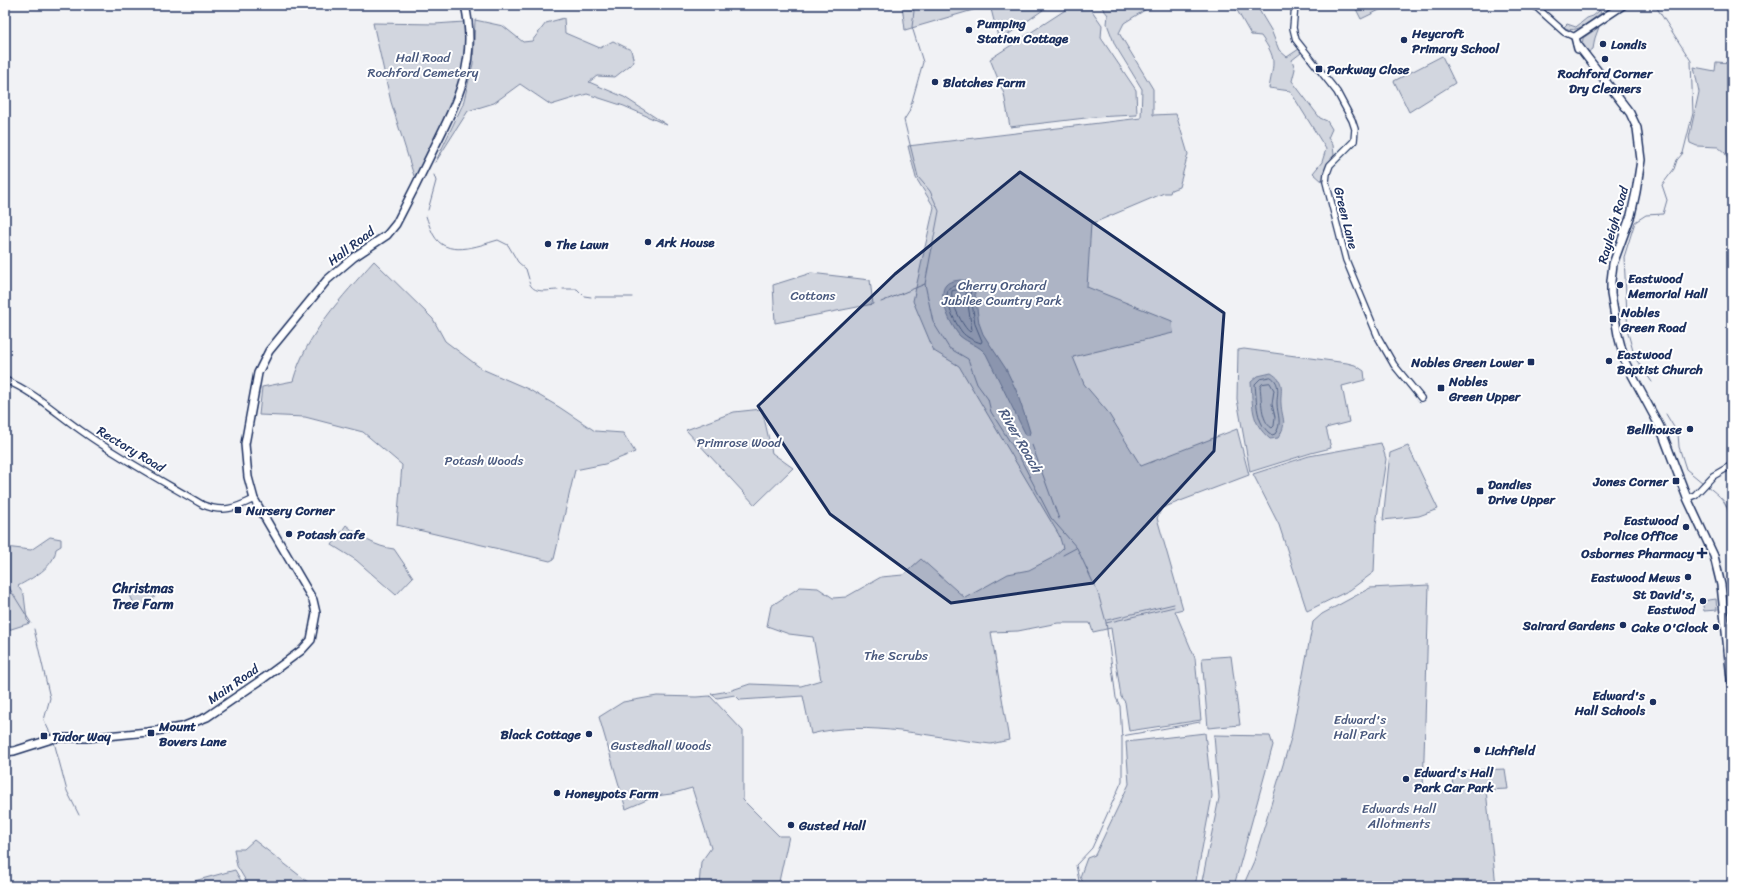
<svg xmlns="http://www.w3.org/2000/svg" width="1737" height="891" font-family="Sriracha,sans-serif">
<rect width="100%" height="100%" fill="#f1f2f5"/>
<filter id="ink" filterUnits="userSpaceOnUse"><feTurbulence type="fractalNoise" baseFrequency=".025" numOctaves="2"/><feDisplacementMap in="SourceGraphic" scale="8" xChannelSelector="R" yChannelSelector="G"/><feConvolveMatrix kernelMatrix="1 2 1 2 8 2 1 2 1" color-interpolation-filters="sRGB"/></filter>
<g filter="url(#ink)">
<!-- green -->
<g fill="#d2d6df" stroke="#76829e">
<path d="M 902,5 L 1050,5 L 999,41 L 990,5 L 905,30 Z"/>
<path d="M 1073,5 L 1088,5 L 1102,25 L 1101,38 L 1136,90 L 1137,115 L 1094,117 L 1010,127 L 1004,94 L 990,59 Z"/>
<path d="M 1100,5 L 1153,5 L 1124,23 L 1119,33 L 1153,89 L 1153,115 L 1176,114 L 1188,154 L 1179,187 L 1171,190 L 1170,193 L 1164,193 L 1091,224 L 1087,287 L 1172,321 L 1173,333 L 1073,357 L 1084,384 L 1107,411 L 1141,466 L 1237,429 L 1249,475 L 1162,508 L 1157,518 L 1183,609 L 1175,611 L 1195,658 L 1201,720 L 1129,731 L 1125,702 L 1121,697 L 1111,628 L 1093,632 L 1090,623 L 1058,623 L 1018,631 L 991,632 L 1009,740 L 991,744 C 934,738 868,719 811,734 L 803,696 L 740,700 L 735,695 L 717,698 L 711,694 L 729,691 L 750,684 L 801,686 L 821,680 L 813,637 L 789,634 L 767,626 L 771,606 L 800,587 L 818,588 L 833,598 L 846,597 L 881,577 L 903,575 L 921,559 L 965,598 L 1008,574 L 1029,570 L 1052,558 L 1063,548 L 1059,535 L 959,366 L 934,351 L 913,301 L 934,207 L 916,178 L 908,146 L 1141,118 L 1142,89 L 1115,45 L 1107,24 L 1108,15 Z"/>
<path d="M 1234,5 L 1256,5 L 1271,30 L 1279,50 L 1287,57 L 1299,49 L 1301,53 L 1292,60 L 1295,69 L 1292,81 L 1320,118 L 1327,121 L 1332,129 L 1328,138 L 1333,145 L 1334,155 L 1328,163 L 1323,182 L 1313,173 L 1322,162 L 1326,149 L 1290,91 L 1269,88 C 1274,61 1277,59 1261,36 L 1251,35 Z"/>
<path d="M 1354,5 L 1390,5 L 1361,19 Z"/>
<path d="M 1595,5 L 1597,5 L 1601,13 C 1592,19 1576,36 1564,27 L 1567,24 L 1576,27 L 1587,18 L 1593,16 L 1599,11 Z"/>
<path d="M 564,18 L 565,33 L 600,48 L 613,41 L 631,50 L 634,62 L 615,77 L 597,76 L 589,82 L 624,97 L 667,125 L 624,106 L 587,94 L 551,105 L 520,84 L 494,103 L 468,111 L 435,163 L 463,104 L 473,64 L 475,20 L 503,26 L 523,42 L 532,41 L 546,23 Z"/>
<path d="M 464,22 C 465,40 465,59 461,77 C 453,111 431,147 416,179 L 414,176 L 391,102 L 373,23 L 435,24 Z"/>
<path d="M 1599,27 L 1595,38 L 1593,49 L 1587,53 L 1582,46 L 1583,38 Z"/>
<path d="M 1442,56 L 1455,83 L 1409,112 L 1394,81 Z"/>
<path d="M 1716,62 L 1732,63 L 1732,167 L 1725,153 L 1718,147 L 1697,146 L 1690,143 L 1689,138 L 1699,92 L 1694,67 L 1715,71 Z"/>
<path d="M 374,261 L 433,319 L 445,341 L 482,369 L 528,389 L 559,407 L 595,431 L 623,433 L 635,452 L 605,464 L 575,470 L 554,559 L 550,561 L 397,525 L 402,465 L 363,432 L 305,417 L 259,415 L 262,387 L 293,381 C 306,334 342,297 374,261 Z"/>
<path d="M 811,273 L 870,280 L 873,304 L 775,323 L 773,285 Z"/>
<path d="M 1244,349 L 1347,363 L 1355,365 L 1364,371 L 1365,380 L 1342,386 L 1349,422 L 1326,428 L 1331,448 L 1311,453 L 1250,472 L 1237,399 L 1238,350 Z"/>
<path d="M 762,409 L 772,453 L 793,468 L 755,505 L 686,430 L 734,412 Z"/>
<path d="M 1381,443 L 1386,459 L 1376,524 L 1374,572 L 1350,590 L 1307,611 L 1279,525 L 1253,474 L 1309,456 Z"/>
<path d="M 1408,446 L 1438,509 L 1419,516 L 1383,520 L 1390,453 Z"/>
<path d="M 346,525 C 360,537 376,547 394,549 L 413,577 L 396,595 L 356,560 L 332,545 Z"/>
<path d="M 50,537 L 61,539 L 61,546 L 56,549 C 54,568 32,578 18,586 L 24,595 L 27,620 L 30,623 L 5,631 L 5,547 L 31,550 Z"/>
<path d="M 148,584 L 155,597 L 136,608 L 130,595 Z"/>
<path d="M 1429,585 L 1423,791 L 1453,792 L 1452,771 L 1505,769 L 1508,789 L 1486,790 L 1496,886 L 1419,886 L 1418,884 C 1378,887 1340,885 1300,882 L 1300,886 L 1243,886 L 1254,861 L 1291,738 L 1313,622 L 1322,614 L 1370,588 Z"/>
<path d="M 1716,599 L 1717,610 L 1704,611 L 1702,601 Z"/>
<path d="M 1231,656 L 1240,725 L 1208,728 L 1202,658 Z"/>
<path d="M 657,696 L 696,697 L 710,696 L 743,731 L 743,800 L 779,836 L 789,836 L 778,886 L 699,886 L 701,862 L 711,848 L 692,788 L 671,794 L 656,796 L 626,809 L 599,717 L 623,702 Z"/>
<path d="M 1205,733 L 1212,796 L 1195,886 L 1085,886 L 1080,877 L 1087,858 L 1095,855 L 1129,784 L 1126,742 Z"/>
<path d="M 1214,735 L 1270,736 L 1273,745 L 1234,886 L 1201,886 L 1219,798 Z"/>
<path d="M 254,840 L 313,886 L 249,886 L 237,866 L 234,849 L 244,849 Z"/>
<path d="M 235,870 L 244,886 L 176,886 Z"/>
</g>
<!-- water -->
<g fill="#a8b0c2" stroke="#707c9a">
<path d="M 960,280 L 968,281 L 974,287 L 979,323 L 983,334 L 1006,369 L 1016,390 L 1027,422 L 1030,432 L 1029,435 L 1026,435 L 986,354 C 979,345 968,343 960,336 C 952,328 936,295 946,285 C 949,281 955,281 960,280 Z"/>
<path d="M 1271,373 C 1286,382 1280,390 1281,404 C 1282,420 1288,422 1278,438 L 1270,439 C 1250,422 1253,406 1251,382 L 1258,376 Z"/>
</g>
<g fill="none" stroke-linecap="round" stroke-linejoin="round">
<!-- shore -->
<g stroke="#536386" stroke-width="1">
<path d="M 963,284 L 970,288 L 975,324 L 982,341 L 981,343 C 974,341 966,337 962,332 C 955,323 942,297 949,288 Z"/>
<path d="M 962,289 L 965,289 L 966,292 L 972,330 L 970,332 C 963,328 949,299 952,291 Z"/>
<path d="M 1271,377 C 1281,383 1277,394 1277,403 C 1277,415 1283,423 1275,434 L 1272,435 C 1255,424 1257,402 1255,384 L 1260,379 Z"/>
<path d="M 1270,383 L 1274,390 L 1272,404 L 1275,417 L 1274,426 L 1272,428 C 1260,421 1262,399 1260,387 L 1262,384 Z"/>
</g>
<!-- stream -->
<g stroke="#707c9a" stroke-width="1">
<path d="M 911,5 L 914,11 L 912,27 L 923,62 L 909,112 L 904,120 L 918,177 L 930,191 L 939,211 L 925,284 L 933,322 L 949,348 L 968,359 L 977,384 L 988,399 L 991,412 L 1019,456 L 1051,518 L 1077,548 L 1098,593 L 1106,622 L 1116,698 L 1120,706 L 1122,739 L 1122,781 L 1092,848 L 1076,865 L 1080,886"/>
<path d="M 428,210 L 436,181 L 434,175"/>
<path d="M 426,216 C 428,222 430,228 433,234 C 446,259 477,246 498,240 L 508,245 L 518,262 L 526,269 L 529,279"/>
<path d="M 529,282 C 533,295 548,290 558,290"/>
<path d="M 563,289 L 577,289 L 584,296 L 591,297"/>
<path d="M 595,297 L 632,297"/>
<path d="M 881,302 L 925,284"/>
<path d="M 1652,382 L 1635,358 L 1628,333 L 1624,257 L 1635,222 L 1646,215 L 1663,214 L 1667,200 L 1662,185 L 1674,169 L 1677,160 L 1683,153 L 1693,113 L 1691,61 L 1655,5"/>
<path d="M 1666,414 L 1678,434 L 1679,447 L 1686,469 L 1703,483"/>
<path d="M 1032,445 L 1059,519"/>
<path d="M 1707,486 C 1726,501 1725,501 1732,523"/>
<path d="M 1063,555 L 1076,548"/>
<path d="M 5,581 L 31,623"/>
<path d="M 1107,620 L 1174,604"/>
<path d="M 1106,623 L 1174,607"/>
<path d="M 34,629 L 50,698 L 44,720 L 51,735"/>
<path d="M 1122,736 L 1200,722"/>
<path d="M 54,742 L 67,791 L 79,815"/>
</g>
<!-- minor casing -->
<g stroke="#1b2f5e" stroke-width="8">
<g id="minor">
<path d="M 1295,5 L 1293,28 L 1296,40 L 1337,92 L 1352,120 L 1355,129 L 1354,141 L 1330,165 L 1327,173 L 1326,182 L 1346,260 L 1378,337 L 1394,365 L 1421,398"/>
<path d="M 1534,5 L 1564,32 L 1575,37"/>
<path d="M 5,380 C 35,392 59,416 86,434 C 123,460 164,482 203,505 C 223,513 236,508 254,499"/>
<path d="M 1687,498 L 1695,495 L 1713,476 L 1732,465"/>
</g>
</g>
<!-- major casing -->
<g stroke="#1b2f5e" stroke-width="10">
<g id="major">
<path d="M 1577,44 L 1630,113 L 1637,128 L 1641,160 L 1636,192 L 1631,215 L 1613,264 L 1611,281 L 1611,294 L 1618,335 L 1625,362 L 1660,427 L 1687,498 L 1714,556 L 1721,585 L 1732,688"/>
<path d="M 1578,49 L 1575,37 L 1623,5"/>
<path d="M 5,752 L 14,751 L 55,738 L 86,738 L 148,732 L 182,727 L 207,717 L 264,678 L 302,650 L 311,640 L 316,613 L 313,600 L 254,499 L 248,477 L 245,444 L 258,373 L 269,351 L 327,280 L 354,257 L 387,235 L 396,224 C 409,199 422,173 434,148 C 458,100 478,60 465,5"/>
</g>
</g>
<!-- minor -->
<use href="#minor" stroke="#fff" stroke-width="5.5"/>
<!-- major -->
<use href="#major" stroke="#fff" stroke-width="7"/>
</g>
</g>
<!-- marked area -->
<path fill="#1b2f5e" fill-opacity="0.2" stroke="#1b2f5e" stroke-width="3" stroke-linejoin="round" d="M 1020,172 L 1224,313 L 1214,451 L 1093,583 L 951,603 L 830,514 L 758,406 L 895,274 Z"/>
<!-- markers -->
<g fill="#1b2f5e" stroke="#fff" stroke-width="1.5">
<circle cx="969" cy="30" r="4"/>
<circle cx="1404" cy="40" r="4"/>
<circle cx="1603" cy="44" r="4"/>
<circle cx="1605" cy="59" r="4"/>
<rect x="1315" y="65" width="8" height="8" rx="2"/>
<circle cx="935" cy="82" r="4"/>
<circle cx="648" cy="242" r="4"/>
<circle cx="548" cy="244" r="4"/>
<circle cx="1620" cy="285" r="4"/>
<rect x="1609" y="315" width="8" height="8" rx="2"/>
<circle cx="1609" cy="361" r="4"/>
<rect x="1527" y="358" width="8" height="8" rx="2"/>
<rect x="1437" y="384" width="8" height="8" rx="2"/>
<circle cx="1690" cy="429" r="4"/>
<rect x="1672" y="477" width="8" height="8" rx="2"/>
<rect x="1476" y="487" width="8" height="8" rx="2"/>
<rect x="234" y="506" width="8" height="8" rx="2"/>
<circle cx="1686" cy="527" r="4"/>
<circle cx="289" cy="534" r="4"/>
<path d="M1700 547h4v4h4v4h-4v4h-4v-4h-4v-4h4z"/>
<circle cx="1688" cy="577" r="4"/>
<circle cx="1703" cy="601" r="4"/>
<circle cx="1623" cy="625" r="4"/>
<circle cx="1716" cy="627" r="4"/>
<circle cx="1653" cy="702" r="4"/>
<rect x="147" y="729" width="8" height="8" rx="2"/>
<circle cx="589" cy="734" r="4"/>
<rect x="40" y="732" width="8" height="8" rx="2"/>
<circle cx="1477" cy="750" r="4"/>
<circle cx="1406" cy="779" r="4"/>
<circle cx="557" cy="793" r="4"/>
<circle cx="791" cy="825" r="4"/>
</g>
<g text-anchor="middle" dominant-baseline="central" stroke-width="4" stroke-linejoin="round" paint-order="stroke">
<!-- poi labels -->
<g font-size="13" font-weight="bold" fill="#1b2f5e" stroke="#fff" text-anchor="start">
<text x="977" y="23">Pumping<tspan x="977" dy="15">Station Cottage</tspan></text>
<text x="1412" y="33">Heycroft<tspan x="1412" dy="15">Primary School</tspan></text>
<text x="1611" y="44">Londis</text>
<text x="1327" y="69">Parkway Close</text>
<text x="1605" y="73" text-anchor="middle">Rochford Corner<tspan x="1605" dy="15">Dry Cleaners</tspan></text>
<text x="943" y="82">Blatches Farm</text>
<text x="656" y="242">Ark House</text>
<text x="556" y="244">The Lawn</text>
<text x="1628" y="278">Eastwood<tspan x="1628" dy="15">Memorial Hall</tspan></text>
<text x="1621" y="312">Nobles<tspan x="1621" dy="15">Green Road</tspan></text>
<text x="1617" y="354">Eastwood<tspan x="1617" dy="15">Baptist Church</tspan></text>
<text x="1523" y="362" text-anchor="end">Nobles Green Lower</text>
<text x="1449" y="381">Nobles<tspan x="1449" dy="15">Green Upper</tspan></text>
<text x="1682" y="429" text-anchor="end">Bellhouse</text>
<text x="1668" y="481" text-anchor="end">Jones Corner</text>
<text x="1488" y="484">Dandies<tspan x="1488" dy="15">Drive Upper</tspan></text>
<text x="246" y="510">Nursery Corner</text>
<text x="1678" y="520" text-anchor="end">Eastwood<tspan x="1678" dy="15">Police Office</tspan></text>
<text x="297" y="534">Potash cafe</text>
<text x="1694" y="553" text-anchor="end">Osbornes Pharmacy</text>
<text x="1680" y="577" text-anchor="end">Eastwood Mews</text>
<text x="1695" y="594" text-anchor="end">St David's,<tspan x="1695" dy="15">Eastwod</tspan></text>
<text x="1615" y="625" text-anchor="end">Sairard Gardens</text>
<text x="1708" y="627" text-anchor="end">Cake O'Clock</text>
<text x="1645" y="695" text-anchor="end">Edward's<tspan x="1645" dy="15">Hall Schools</tspan></text>
<text x="159" y="726">Mount<tspan x="159" dy="15">Bovers Lane</tspan></text>
<text x="581" y="734" text-anchor="end">Black Cottage</text>
<text x="52" y="736">Tudor Way</text>
<text x="1485" y="750">Lichfield</text>
<text x="1414" y="772">Edward's Hall<tspan x="1414" dy="15">Park Car Park</tspan></text>
<text x="565" y="793">Honeypots Farm</text>
<text x="799" y="825">Gusted Hall</text>
</g>
<!-- park labels -->
<g font-size="13" fill="#49597e" stroke="#fff">
<text x="423" y="57">Hall Road<tspan x="423" dy="15">Rochford Cemetery</tspan></text>
<text x="1002" y="285">Cherry Orchard<tspan x="1002" dy="15">Jubilee Country Park</tspan></text>
<text x="813" y="295">Cottons</text>
<text x="739" y="442">Primrose Wood</text>
<text x="484" y="460">Potash Woods</text>
<text x="896" y="655">The Scrubs</text>
<text x="1360" y="719">Edward's<tspan x="1360" dy="15">Hall Park</tspan></text>
<text x="661" y="745">Gustedhall Woods</text>
<text x="1399" y="808">Edwards Hall<tspan x="1399" dy="15">Allotments</tspan></text>
</g>
<!-- street labels -->
<g font-size="13" fill="#1b2f5e" stroke="#fff">
<text transform="translate(1346 218) rotate(76)">Green Lane</text>
<text transform="translate(1613 225) rotate(-74)">Rayleigh Road</text>
<text transform="translate(351 246) rotate(-37)">Hall Road</text>
<text transform="translate(131 449) rotate(31)">Rectory Road</text>
<text transform="translate(233 684) rotate(-35)">Main Road</text>
</g>
<!-- water labels -->
<g font-size="14" font-style="italic" fill="#4c5c81" stroke="#fff">
<text transform="translate(1020 440) rotate(60)">River Roach</text>
</g>
<!-- neighbourhood labels -->
<g font-size="14" font-weight="bold" fill="#1b2f5e" stroke="#fff">
<text x="143" y="588">Christmas<tspan x="143" dy="16">Tree Farm</tspan></text>
</g>
</g>
<!-- margin -->
<rect width="1737" height="891" fill="none" stroke="#fff" stroke-width="20"/>
<rect x="10" y="10" width="1717" height="871" fill="none" stroke="#1b2f5e" stroke-width="1.5" filter="url(#ink)"/>
</svg>
